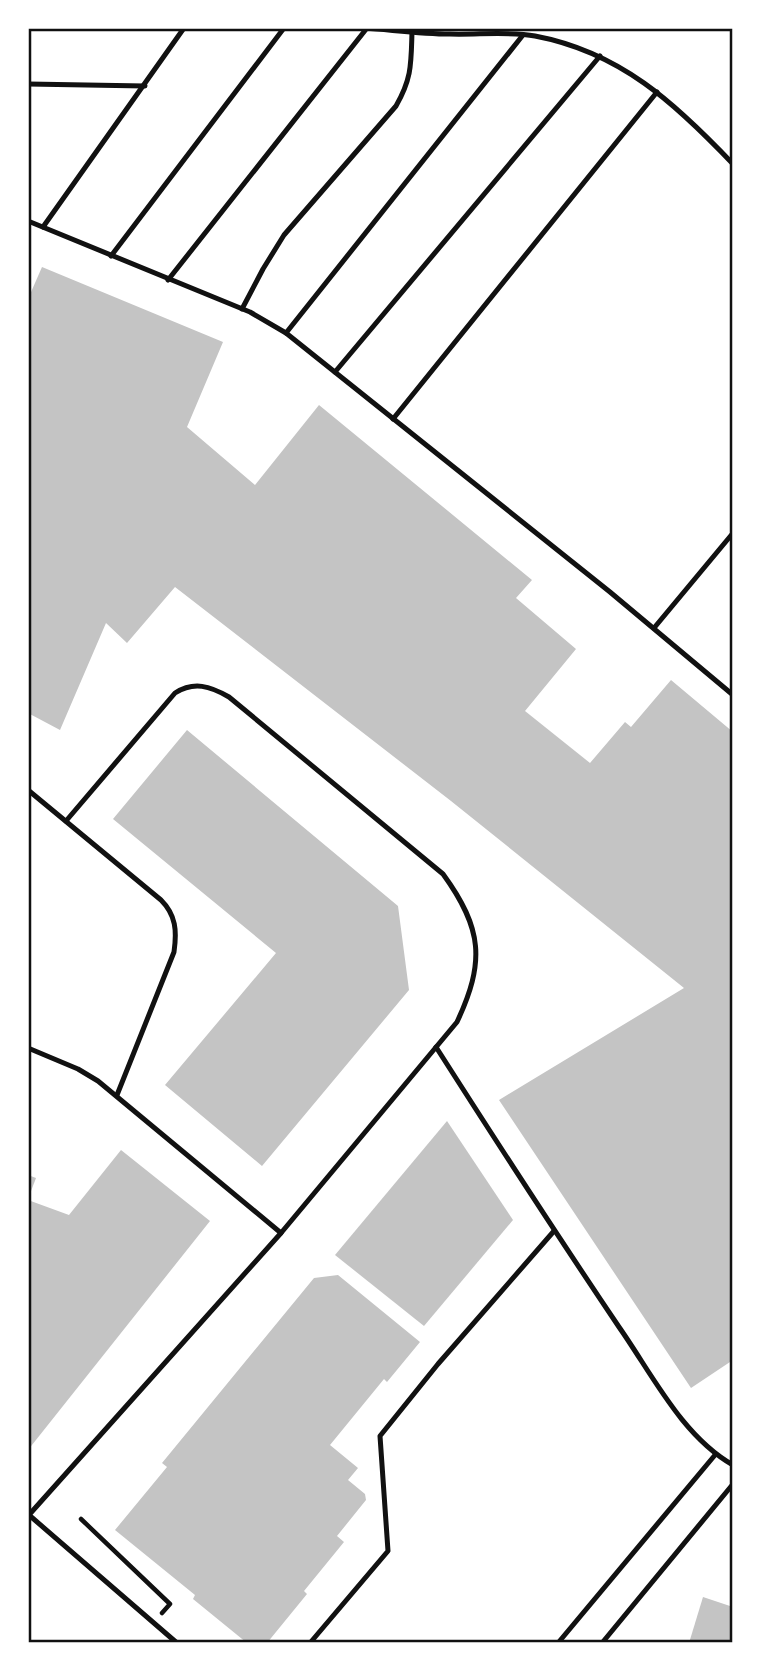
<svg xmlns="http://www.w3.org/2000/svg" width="761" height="1671" font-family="'Asap Condensed',sans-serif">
<rect width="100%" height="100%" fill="#fff"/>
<!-- building -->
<g fill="#c4c4c4">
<path d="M 42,267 L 223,342 L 187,427 L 255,485 L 319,405 L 532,580 L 516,598 L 576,649 L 525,711 L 590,763 L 625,722 L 631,727 L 671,680 L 733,732 L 733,1360 L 691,1388 L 499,1100 L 684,988 L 451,801 L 175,587 L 127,643 L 106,623 L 60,730 L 28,713 L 30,703 L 28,702 L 28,299 Z"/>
<path d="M 187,730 L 398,906 L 409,990 L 262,1166 L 165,1085 L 276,953 L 113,819 Z"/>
<path d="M 447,1121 L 513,1220 L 424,1326 L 335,1255 Z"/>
<path d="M 121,1150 L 210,1221 L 28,1450 L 28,1200 L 69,1215 Z"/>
<path d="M 28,1175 L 36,1178 L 28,1199 Z"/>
<path d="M 338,1275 L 420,1342 L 387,1382 L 384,1379 L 330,1445 L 358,1468 L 348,1480 L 365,1494 L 366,1500 L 337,1536 L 344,1542 L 304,1591 L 307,1594 L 267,1643 L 247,1643 L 193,1599 L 195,1595 L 115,1530 L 167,1467 L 162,1463 L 314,1278 Z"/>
<path d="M 703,1597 L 733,1607 L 733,1643 L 689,1643 Z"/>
</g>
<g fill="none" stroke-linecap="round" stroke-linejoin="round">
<!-- path -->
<path stroke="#111" stroke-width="4.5" d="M 81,1519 L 170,1604 L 162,1613"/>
<!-- service -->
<g stroke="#111" stroke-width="5">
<path d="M 365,28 C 393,30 421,34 450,34 C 476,35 510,31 535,36 C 620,52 675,103 733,164"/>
<path d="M 28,84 L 145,86"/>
<path d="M 28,221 L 250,312 L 286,333 L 610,592 L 733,695"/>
<path d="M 43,227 L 184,28"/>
<path d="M 111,256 L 284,28"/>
<path d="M 168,280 L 367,28"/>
<path d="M 242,309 L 263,269 L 284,235 L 396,106 C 412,78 411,64 412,32"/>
<path d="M 286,333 L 523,35"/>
<path d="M 335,372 L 600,56"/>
<path d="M 393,419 L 657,92"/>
<path d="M 654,628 L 733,533"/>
<path d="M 28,790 L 161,900 C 176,915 177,931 174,952 L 117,1095"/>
<path d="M 436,1047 C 496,1141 557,1235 619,1327 C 652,1374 682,1436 733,1465"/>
<path d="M 28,1048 L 78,1069 L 98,1081 L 281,1233"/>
<path d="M 29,1515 L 177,1643"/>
<path d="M 28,1516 L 281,1233 L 457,1022 C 485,962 483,929 443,874 L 229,697 C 210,686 194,681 175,693 L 66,821"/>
<path d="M 310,1643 L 388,1551 L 380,1436 L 438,1364 L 554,1231"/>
<path d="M 558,1643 L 715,1455"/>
<path d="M 602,1643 L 733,1484"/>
</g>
<!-- rail -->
<path stroke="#707070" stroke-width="5" d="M 732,28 L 733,29"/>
</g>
<!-- border -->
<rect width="761" height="1671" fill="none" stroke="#ffffff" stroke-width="60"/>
<rect x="30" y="30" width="701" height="1611" fill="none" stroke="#111" stroke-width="2.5"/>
</svg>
